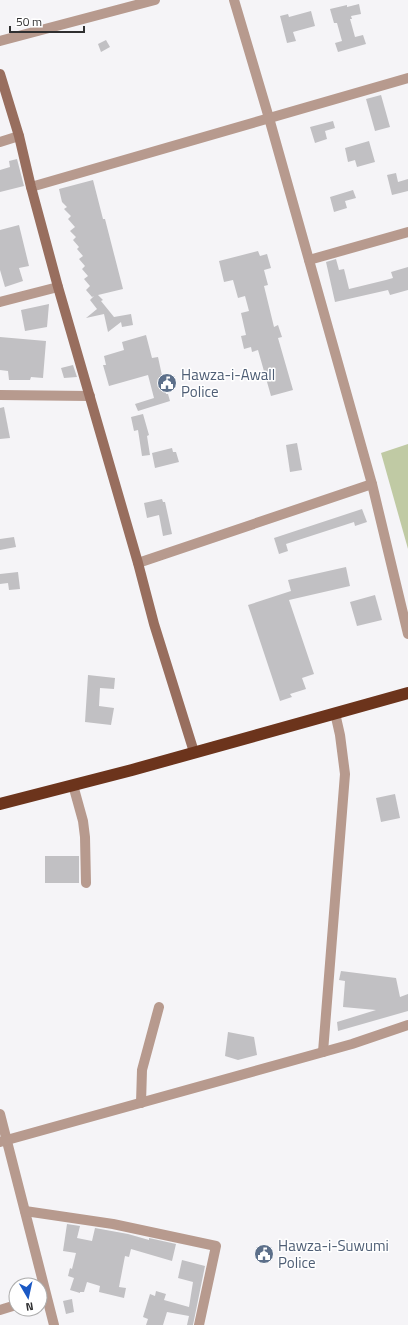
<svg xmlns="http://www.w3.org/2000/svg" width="408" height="1325" font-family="'Titillium Web',sans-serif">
<rect width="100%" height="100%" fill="#f5f4f7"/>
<!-- green -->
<path fill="#c0caa4" d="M 408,444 L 408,549 L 381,453 Z"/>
<!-- building -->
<g fill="#c1c0c3">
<path d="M 359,4 L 361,14 L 351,16 L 352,19 L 350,19 L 355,37 L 363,35 L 366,44 L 338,52 L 335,43 L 342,41 L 337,23 L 334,23 L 330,9 L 347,5 L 347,7 Z"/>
<path d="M 311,11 L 315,26 L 293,32 L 296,41 L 287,43 L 280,16 L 288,14 L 289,17 Z"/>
<path d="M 106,40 L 110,47 L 101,52 L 98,44 Z"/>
<path d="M 381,95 L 390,127 L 375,131 L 366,99 Z"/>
<path d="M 333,121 L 335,128 L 325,131 L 327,139 L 315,143 L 310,127 Z"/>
<path d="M 369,141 L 375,162 L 357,167 L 355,160 L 348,162 L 345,148 Z"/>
<path d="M 17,159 L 24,186 L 0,192 L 0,170 L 10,167 L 9,161 Z"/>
<path d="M 396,173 L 398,182 L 408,179 L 408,191 L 392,195 L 387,175 Z"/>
<path d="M 93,180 L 103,219 L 105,219 L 123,289 L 98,295 L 103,300 L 101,301 L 114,317 L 131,314 L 133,325 L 122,327 L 121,322 L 108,332 L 104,314 L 86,318 L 97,309 L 90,300 L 94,296 L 92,297 L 86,290 L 90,286 L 84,279 L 88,276 L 82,269 L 85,266 L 79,259 L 83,256 L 77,249 L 79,247 L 73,240 L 76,237 L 70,231 L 75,227 L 68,219 L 71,216 L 64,209 L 67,207 L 62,202 L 59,189 Z"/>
<path d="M 353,190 L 356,198 L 345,201 L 347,208 L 334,212 L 330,197 Z"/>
<path d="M 19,225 L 29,266 L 19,268 L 23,281 L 5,287 L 0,270 L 0,230 Z"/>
<path d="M 258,251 L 260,256 L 267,254 L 271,268 L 264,270 L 268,285 L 264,286 L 274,327 L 278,325 L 282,337 L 278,338 L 293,390 L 271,396 L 258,350 L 252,352 L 251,347 L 244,349 L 241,336 L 246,335 L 241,313 L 249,311 L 245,296 L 238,298 L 233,280 L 224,282 L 219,261 Z"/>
<path d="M 336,259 L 339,270 L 344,269 L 349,289 L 386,280 L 393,278 L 391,272 L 408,267 L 408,290 L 390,295 L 388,290 L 335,302 L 326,262 Z"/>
<path d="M 49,304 L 47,327 L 25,331 L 21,310 Z"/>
<path d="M 146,335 L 152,358 L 158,357 L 166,394 L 168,394 L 170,401 L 138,411 L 135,404 L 154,398 L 148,375 L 109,386 L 103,365 L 106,365 L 104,356 L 124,350 L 122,342 Z"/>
<path d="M 0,337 L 46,341 L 43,378 L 31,377 L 30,380 L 9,380 L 8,371 L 0,370 Z"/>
<path d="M 73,365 L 77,377 L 64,378 L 61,368 Z"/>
<path d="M 4,407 L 10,438 L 0,439 L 0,408 Z"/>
<path d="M 143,414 L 149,435 L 147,436 L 150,455 L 142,456 L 138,430 L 134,431 L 131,417 Z"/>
<path d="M 297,443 L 302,470 L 290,472 L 286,445 Z"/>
<path d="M 172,448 L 173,452 L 176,452 L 179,462 L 155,468 L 152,453 Z"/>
<path d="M 162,499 L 163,502 L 165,502 L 172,534 L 163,536 L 159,515 L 147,518 L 144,503 Z"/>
<path d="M 362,509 L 367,522 L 355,526 L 354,522 L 286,544 L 288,551 L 279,554 L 274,538 Z"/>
<path d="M 14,537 L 16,547 L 0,550 L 0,539 Z"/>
<path d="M 346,567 L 350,586 L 289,600 L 314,674 L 302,678 L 306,689 L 290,694 L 292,697 L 280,701 L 248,605 L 291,591 L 288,580 Z"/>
<path d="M 18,572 L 20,589 L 9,590 L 8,583 L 0,584 L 0,574 Z"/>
<path d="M 375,595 L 382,620 L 357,626 L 350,602 Z"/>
<path d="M 88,675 L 115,678 L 114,689 L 100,688 L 99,706 L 114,708 L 111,725 L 85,722 Z"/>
<path d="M 395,794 L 400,818 L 381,822 L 376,798 Z"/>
<rect x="45" y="856" width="34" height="27"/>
<path d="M 341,971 L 396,978 L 400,997 L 408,994 L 408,1011 L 338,1031 L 337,1022 L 376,1010 L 343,1007 L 345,981 L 339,980 Z"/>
<path d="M 228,1032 L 254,1037 L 257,1055 L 238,1060 L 225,1056 Z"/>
<path d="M 67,1224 L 80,1226 L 77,1238 L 92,1241 L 95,1228 L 128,1234 L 149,1240 L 149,1238 L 176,1244 L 172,1261 L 131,1249 L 129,1257 L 125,1256 L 119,1287 L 126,1288 L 124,1298 L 99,1292 L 100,1286 L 87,1282 L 84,1292 L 80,1292 L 80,1293 L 70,1290 L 74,1278 L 68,1276 L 70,1268 L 72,1269 L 76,1253 L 63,1251 Z"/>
<path d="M 182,1260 L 205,1266 L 193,1325 L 187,1325 L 189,1316 L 167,1312 L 163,1325 L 146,1325 L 148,1319 L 143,1317 L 150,1294 L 155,1296 L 156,1291 L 166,1294 L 164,1300 L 189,1307 L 193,1282 L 178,1278 Z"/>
<path d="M 72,1299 L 74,1312 L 66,1314 L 63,1301 Z"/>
</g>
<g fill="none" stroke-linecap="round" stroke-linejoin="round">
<!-- street -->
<g stroke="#b79a8e" stroke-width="10">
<path d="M 234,0 L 269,118 L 372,484 L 408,634"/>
<path d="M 0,41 L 155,0"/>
<path d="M 0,142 L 19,136"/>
<path d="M 31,187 L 408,78"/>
<path d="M 309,260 L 408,232"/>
<path d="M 0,302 L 58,287"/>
<path d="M 0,395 L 90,396"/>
<path d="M 138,563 L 372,484"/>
<path d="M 73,785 L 83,821 L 85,837 L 86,883"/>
<path d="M 323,1052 L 345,774 L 340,735 L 335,713"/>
<path d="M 141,1103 L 142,1070 L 159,1007"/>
<path d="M 0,1114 L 54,1325"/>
<path d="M 0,1142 L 352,1044 L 408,1025"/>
<path d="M 25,1211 L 113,1224 L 216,1246 L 199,1325"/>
<path d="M 0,1310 L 16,1305"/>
</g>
<!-- secondary -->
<path stroke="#986e5e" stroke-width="10" d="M 0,74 L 19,136 L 31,187 L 58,287 L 138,563 L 154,624 L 194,752"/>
<!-- highway -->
<path stroke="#6c341c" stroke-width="12" d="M 0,804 L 132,770 L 408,693"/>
</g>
<!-- icons -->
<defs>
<g id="civic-disc" transform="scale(1)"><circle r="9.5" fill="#5c6f8a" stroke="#fff"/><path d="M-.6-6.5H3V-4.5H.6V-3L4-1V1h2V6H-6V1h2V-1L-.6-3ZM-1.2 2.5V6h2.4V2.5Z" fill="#fff"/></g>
</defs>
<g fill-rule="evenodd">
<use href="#civic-disc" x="167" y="383"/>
<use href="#civic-disc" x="264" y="1254"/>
</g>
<g text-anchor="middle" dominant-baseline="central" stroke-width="3" stroke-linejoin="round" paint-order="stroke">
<!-- service labels -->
<g font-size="15" fill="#4e5e75" stroke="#fff" text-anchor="start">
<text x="181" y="374">Hawza-i-Awall<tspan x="181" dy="17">Police</tspan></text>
<text x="278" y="1245">Hawza-i-Suwumi<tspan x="278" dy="17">Police</tspan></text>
</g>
</g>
<!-- north arrow -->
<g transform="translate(28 1297) rotate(171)"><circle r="19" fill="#ffffff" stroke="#acacac"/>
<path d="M0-3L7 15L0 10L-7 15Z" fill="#1a58c4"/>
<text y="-6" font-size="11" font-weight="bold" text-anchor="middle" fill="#2f2f30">N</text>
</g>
<!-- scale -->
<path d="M10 26v6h74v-6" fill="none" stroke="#2f2f30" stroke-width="2"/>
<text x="16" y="26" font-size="12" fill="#2f2f30" stroke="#ffffff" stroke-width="3" paint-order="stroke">50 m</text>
</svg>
